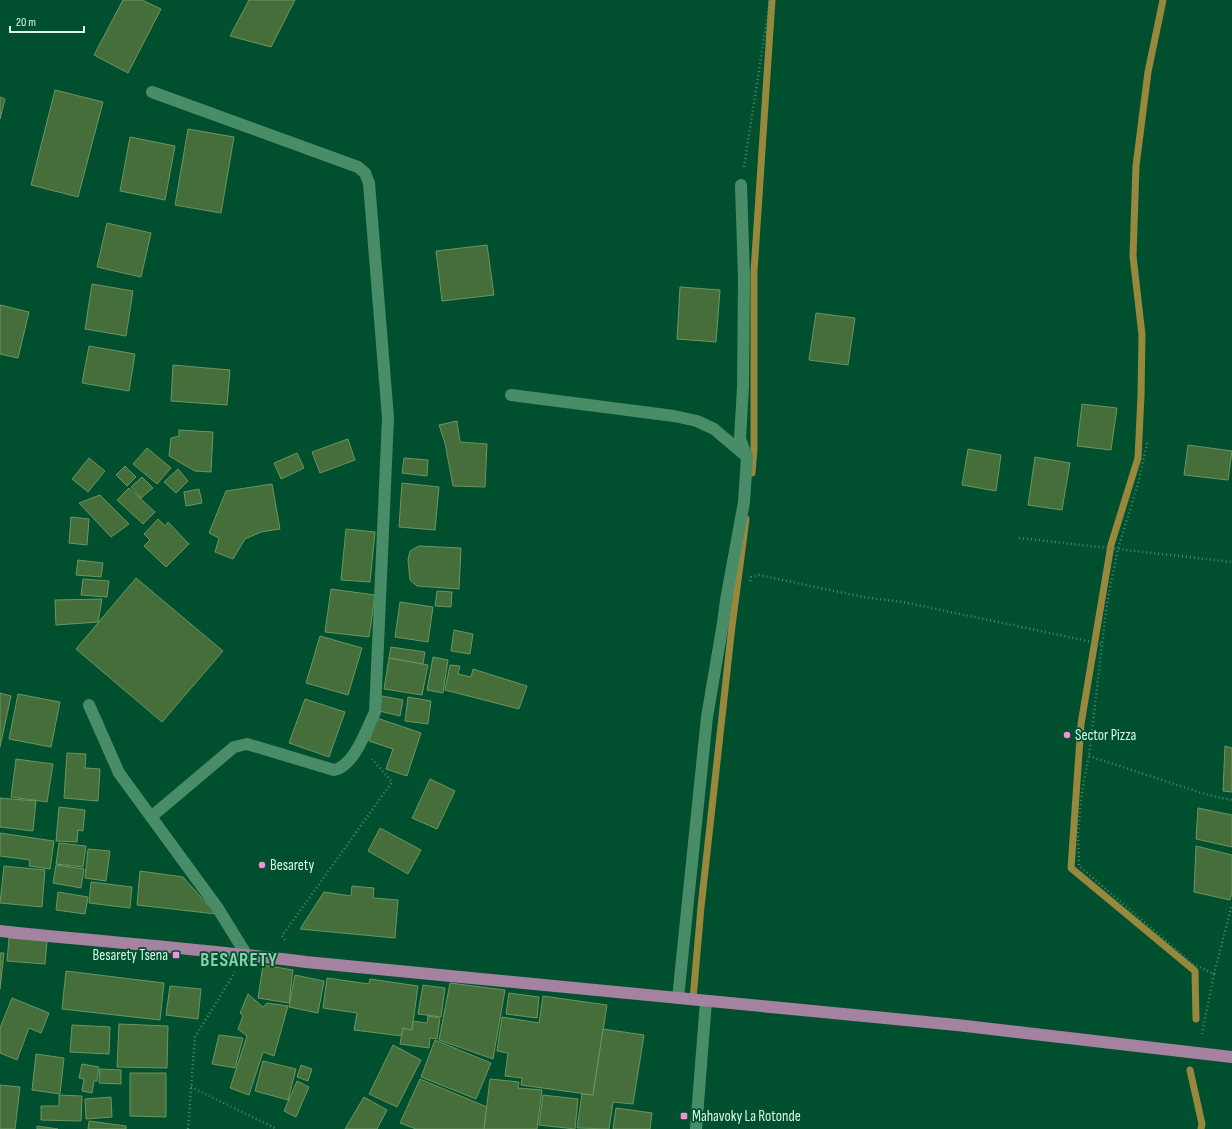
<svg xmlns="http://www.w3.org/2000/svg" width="1232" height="1129" font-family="'Sofia Sans Condensed',sans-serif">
<rect width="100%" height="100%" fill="#005030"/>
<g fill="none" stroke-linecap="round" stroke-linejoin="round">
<!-- stream -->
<g stroke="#97883d" stroke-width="7">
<path d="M 1163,0 L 1148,72 L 1136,166 L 1133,256 L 1142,335 L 1141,396 L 1138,458 L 1111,545 L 1081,724 L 1071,868 L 1195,971 L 1196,1019"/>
<path d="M 752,473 L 754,449 L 754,271 L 772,0"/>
<path d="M 693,999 L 701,907 L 732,626 L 746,519"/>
<path d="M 1190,1070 L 1202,1124 L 1201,1129"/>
</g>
</g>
<!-- building -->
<g fill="#466e3a" stroke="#6c9560">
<path d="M 123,0 L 142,0 L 161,9 L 128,73 L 94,55 Z"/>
<path d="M 249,0 L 295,0 L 271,47 L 230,36 Z"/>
<path d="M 55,90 L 103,102 L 78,197 L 31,185 Z"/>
<path d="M 0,97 L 5,99 L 0,119 Z"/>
<path d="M 188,129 L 234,137 L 221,213 L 175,205 Z"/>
<path d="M 130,137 L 175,146 L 165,200 L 120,191 Z"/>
<path d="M 107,223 L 151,233 L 141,277 L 97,267 Z"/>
<path d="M 487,245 L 494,295 L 442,301 L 436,251 Z"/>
<path d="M 92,284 L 133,291 L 126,336 L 85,329 Z"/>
<path d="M 680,287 L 720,290 L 716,342 L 677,339 Z"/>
<path d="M 0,305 L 29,312 L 18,358 L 0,354 Z"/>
<path d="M 816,313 L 855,318 L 848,365 L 809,360 Z"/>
<path d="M 89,346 L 135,354 L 129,391 L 82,383 Z"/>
<path d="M 173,365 L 230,370 L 227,405 L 171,401 Z"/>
<path d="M 1082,404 L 1117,408 L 1111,450 L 1077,446 Z"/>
<path d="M 457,421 L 460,442 L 487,444 L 485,487 L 453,486 L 445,443 L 439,425 Z"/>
<path d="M 179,430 L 213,432 L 211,472 L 195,471 L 169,456 L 171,438 L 179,436 Z"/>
<path d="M 348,439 L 355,460 L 320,473 L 312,452 Z"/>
<path d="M 1188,445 L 1232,451 L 1228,480 L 1184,475 Z"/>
<path d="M 147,448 L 171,468 L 157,484 L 133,464 Z"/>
<path d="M 968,449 L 1001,455 L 996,491 L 962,485 Z"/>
<path d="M 297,453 L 304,468 L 281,479 L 274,463 Z"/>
<path d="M 1035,457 L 1070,463 L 1062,510 L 1028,505 Z"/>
<path d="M 89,458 L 105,471 L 88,492 L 72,479 Z"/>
<path d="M 404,458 L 428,460 L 427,476 L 402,473 Z"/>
<path d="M 125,466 L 136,477 L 127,486 L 116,475 Z"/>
<path d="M 178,469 L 188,481 L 176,493 L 164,482 Z"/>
<path d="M 142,477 L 153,488 L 141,498 L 131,487 Z"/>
<path d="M 402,483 L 439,487 L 435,530 L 399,527 Z"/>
<path d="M 272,484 L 280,529 L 261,532 L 245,539 L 233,559 L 215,552 L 219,538 L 209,533 L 226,491 Z"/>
<path d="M 129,488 L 155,512 L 143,524 L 117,500 Z"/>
<path d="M 199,489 L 202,503 L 186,506 L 184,492 Z"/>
<path d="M 100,495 L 129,524 L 111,537 L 79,503 Z"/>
<path d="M 71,517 L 89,519 L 87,545 L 69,543 Z"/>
<path d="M 158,519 L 165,526 L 168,522 L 189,544 L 166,567 L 144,546 L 150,540 L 144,534 Z"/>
<path d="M 346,529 L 375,532 L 370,582 L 341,580 Z"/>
<path d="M 419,546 L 461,548 L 459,589 L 417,586 L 410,580 L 408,560 L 410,551 Z"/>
<path d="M 78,560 L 103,563 L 101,577 L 76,575 Z"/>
<path d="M 136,578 L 223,651 L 162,722 L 76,649 Z"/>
<path d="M 83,579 L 109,581 L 107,597 L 81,595 Z"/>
<path d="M 331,589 L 375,595 L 369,637 L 325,632 Z"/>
<path d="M 437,591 L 452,592 L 451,607 L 435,606 Z"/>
<path d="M 102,599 L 98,622 L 56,625 L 55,600 Z"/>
<path d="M 400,602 L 433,607 L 428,642 L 395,637 Z"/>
<path d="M 454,630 L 473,634 L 470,654 L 451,651 Z"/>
<path d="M 320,636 L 362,648 L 348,695 L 306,683 Z"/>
<path d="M 391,647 L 425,652 L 423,664 L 389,658 Z"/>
<path d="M 433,657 L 448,660 L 443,693 L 427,690 Z"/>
<path d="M 389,658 L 428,665 L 422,695 L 384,689 Z"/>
<path d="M 450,665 L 460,666 L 458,674 L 471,677 L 473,669 L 527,686 L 519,709 L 445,690 Z"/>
<path d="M 0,693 L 11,696 L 0,747 Z"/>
<path d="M 18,694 L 60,702 L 51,747 L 9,739 Z"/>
<path d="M 382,696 L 403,700 L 400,716 L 379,711 Z"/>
<path d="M 408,697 L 431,701 L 428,724 L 405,721 Z"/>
<path d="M 305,699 L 345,712 L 329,757 L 289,743 Z"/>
<path d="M 377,718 L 421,733 L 407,776 L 386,769 L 393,749 L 369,741 Z"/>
<path d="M 1225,746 L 1232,748 L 1232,792 L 1223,791 Z"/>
<path d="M 67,753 L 86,754 L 85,768 L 100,769 L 98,801 L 64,798 Z"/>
<path d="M 16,759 L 53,764 L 47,802 L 11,797 Z"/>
<path d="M 430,779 L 455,791 L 437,829 L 412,818 Z"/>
<path d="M 0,798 L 36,801 L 33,831 L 0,827 Z"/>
<path d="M 59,807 L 85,810 L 83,831 L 78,830 L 77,842 L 56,841 Z"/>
<path d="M 1198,808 L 1232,815 L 1232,847 L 1196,839 Z"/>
<path d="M 380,828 L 421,850 L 408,874 L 368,851 Z"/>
<path d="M 0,833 L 54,841 L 50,869 L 29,866 L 30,860 L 0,856 Z"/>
<path d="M 59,843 L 86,846 L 83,867 L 56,864 Z"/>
<path d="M 1196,846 L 1232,855 L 1232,893 L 1230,900 L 1194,892 Z"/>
<path d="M 88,849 L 110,851 L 106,881 L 85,878 Z"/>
<path d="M 56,865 L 84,869 L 81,888 L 53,883 Z"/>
<path d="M 4,866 L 45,870 L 42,907 L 0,903 Z"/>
<path d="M 140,871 L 183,877 L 216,914 L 137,905 Z"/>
<path d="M 91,882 L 132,887 L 130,908 L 89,903 Z"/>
<path d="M 352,886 L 374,888 L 373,898 L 398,900 L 395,938 L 300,929 L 324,892 L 351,896 Z"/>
<path d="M 58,892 L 88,897 L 85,914 L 56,910 Z"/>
<path d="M 9,938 L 47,941 L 45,964 L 7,961 Z"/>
<path d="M 0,953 L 4,953 L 0,989 Z"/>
<path d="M 263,965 L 293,970 L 289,1003 L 258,998 Z"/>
<path d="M 66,971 L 164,983 L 160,1020 L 62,1009 Z"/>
<path d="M 295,975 L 324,981 L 318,1013 L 289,1007 Z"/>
<path d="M 327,978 L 369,984 L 370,979 L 418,986 L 412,1030 L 403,1028 L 402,1036 L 354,1030 L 357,1013 L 323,1008 Z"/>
<path d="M 450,983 L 505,990 L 493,1059 L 439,1040 Z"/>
<path d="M 423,985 L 445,988 L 441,1017 L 418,1014 Z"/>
<path d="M 170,986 L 201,989 L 198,1019 L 166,1015 Z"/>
<path d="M 509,993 L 539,997 L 537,1018 L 506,1014 Z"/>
<path d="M 248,994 L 263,1007 L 267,1003 L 288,1006 L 274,1056 L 263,1052 L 249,1095 L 230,1088 L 247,1036 L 238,1029 L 243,1016 L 240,1013 Z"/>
<path d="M 543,996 L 607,1005 L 593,1095 L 521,1085 L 522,1078 L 505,1076 L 508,1053 L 497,1051 L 502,1017 L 539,1023 Z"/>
<path d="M 12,998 L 49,1013 L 41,1033 L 29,1028 L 17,1060 L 0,1053 L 0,1028 Z"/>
<path d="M 428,1016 L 440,1018 L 437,1039 L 430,1038 L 429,1048 L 400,1044 L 403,1028 L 412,1030 L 413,1021 L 427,1023 Z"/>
<path d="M 119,1024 L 168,1026 L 167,1068 L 117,1067 Z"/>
<path d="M 72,1025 L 110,1027 L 109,1054 L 70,1052 Z"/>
<path d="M 603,1029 L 644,1035 L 633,1104 L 613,1102 L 609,1129 L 577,1128 L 582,1094 L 593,1095 Z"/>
<path d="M 219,1035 L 243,1038 L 235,1068 L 212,1064 Z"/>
<path d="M 435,1040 L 491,1063 L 476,1099 L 421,1077 Z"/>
<path d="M 393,1045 L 421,1060 L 397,1107 L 369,1094 Z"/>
<path d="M 36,1054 L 64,1058 L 60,1094 L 32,1090 Z"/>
<path d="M 263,1061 L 296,1069 L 288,1100 L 255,1091 Z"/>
<path d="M 82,1064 L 99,1067 L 97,1081 L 94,1081 L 92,1093 L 82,1091 L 84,1079 L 79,1078 Z"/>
<path d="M 301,1065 L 312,1069 L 308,1081 L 297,1077 Z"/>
<path d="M 100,1069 L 121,1070 L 121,1084 L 99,1083 Z"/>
<path d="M 130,1073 L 166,1073 L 166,1117 L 130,1116 Z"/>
<path d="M 420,1079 L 487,1107 L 484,1129 L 416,1129 L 400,1123 Z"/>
<path d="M 490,1079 L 519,1082 L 518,1088 L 542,1090 L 537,1129 L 484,1129 Z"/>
<path d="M 297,1081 L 309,1087 L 296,1117 L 284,1111 Z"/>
<path d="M 0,1085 L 20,1087 L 15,1129 L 0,1129 Z"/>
<path d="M 59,1095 L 82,1096 L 81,1121 L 41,1120 L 41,1106 L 59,1106 Z"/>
<path d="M 543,1095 L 578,1099 L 575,1129 L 539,1125 Z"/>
<path d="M 111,1097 L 112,1117 L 86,1119 L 85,1099 Z"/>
<path d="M 364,1097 L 387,1110 L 377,1129 L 345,1129 Z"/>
<path d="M 616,1108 L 652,1113 L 650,1129 L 613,1129 Z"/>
<path d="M 89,1121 L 126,1126 L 126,1129 L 88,1129 Z"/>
<path d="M 37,1126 L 58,1129 L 37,1129 Z"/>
</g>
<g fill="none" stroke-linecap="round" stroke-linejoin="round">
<!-- path -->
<g stroke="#47886b" stroke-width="2.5" stroke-dasharray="1 3" stroke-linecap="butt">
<path d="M 744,167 L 770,0"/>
<path d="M 1147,443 L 1139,480 L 1118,549 L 1107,603 L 1089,756 L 1082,792 L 1078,831 L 1079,866 L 1193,964 L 1214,974 L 1202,1034"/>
<path d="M 1019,538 L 1232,562"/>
<path d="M 750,581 L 751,577 L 759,575 L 863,597 L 903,602 L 1102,644"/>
<path d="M 1089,756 L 1208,795 L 1232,800"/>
<path d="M 285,940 L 282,936 L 392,782 L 372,759"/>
<path d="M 1214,974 L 1232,904"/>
<path d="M 191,1087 L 277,1129"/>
<path d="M 188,1129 L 195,1037 L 235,972"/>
</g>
<!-- street -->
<g stroke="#488c68" stroke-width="12">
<path d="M 511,395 L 674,416 L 697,421 L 714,429 L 746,456"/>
<path d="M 89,705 L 119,773 L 217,907 L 246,954"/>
<path d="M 151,817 L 234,747 L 247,744 L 334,770 C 354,767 367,728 375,712 L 388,418 L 369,183 L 365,173 L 358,167 L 152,92"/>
<path d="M 678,998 L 707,717 L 723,623 L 726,600 L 744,502 L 747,457 L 740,439 L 743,387 L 744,278 L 741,185"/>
</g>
<!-- secondary -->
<path stroke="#488c68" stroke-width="12" d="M 696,1129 L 706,1001"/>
<!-- primary -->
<path stroke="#a482a0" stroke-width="12" d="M 0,931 C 102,942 205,949 306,962 L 957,1025 L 1232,1057"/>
</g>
<!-- markers -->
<g fill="#f291d6" stroke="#005030" stroke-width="1.5">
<circle cx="1067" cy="735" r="4"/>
<circle cx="262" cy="865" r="4"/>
<rect x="172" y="951" width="8" height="8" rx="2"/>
<rect x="680" y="1112" width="8" height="8" rx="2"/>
</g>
<g text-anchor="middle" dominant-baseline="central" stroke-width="3.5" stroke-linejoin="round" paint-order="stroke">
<!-- poi labels -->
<g font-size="15" fill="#d7f9e4" stroke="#005030" text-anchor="start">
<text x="1075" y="735">Sector Pizza</text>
<text x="270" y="865">Besarety</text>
<text x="168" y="955" text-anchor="end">Besarety Tsena</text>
<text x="692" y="1116">Mahavoky La Rotonde</text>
</g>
<!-- district labels -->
<g font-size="19" font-weight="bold" letter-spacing="1" fill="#8bd0a8" stroke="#005030">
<text x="239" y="960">BESARETY</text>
</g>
</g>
<!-- scale -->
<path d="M10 26v6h74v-6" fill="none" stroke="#d7f9e4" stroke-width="2"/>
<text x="16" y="26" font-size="12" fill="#d7f9e4" stroke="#005030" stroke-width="3" paint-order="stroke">20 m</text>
</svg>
